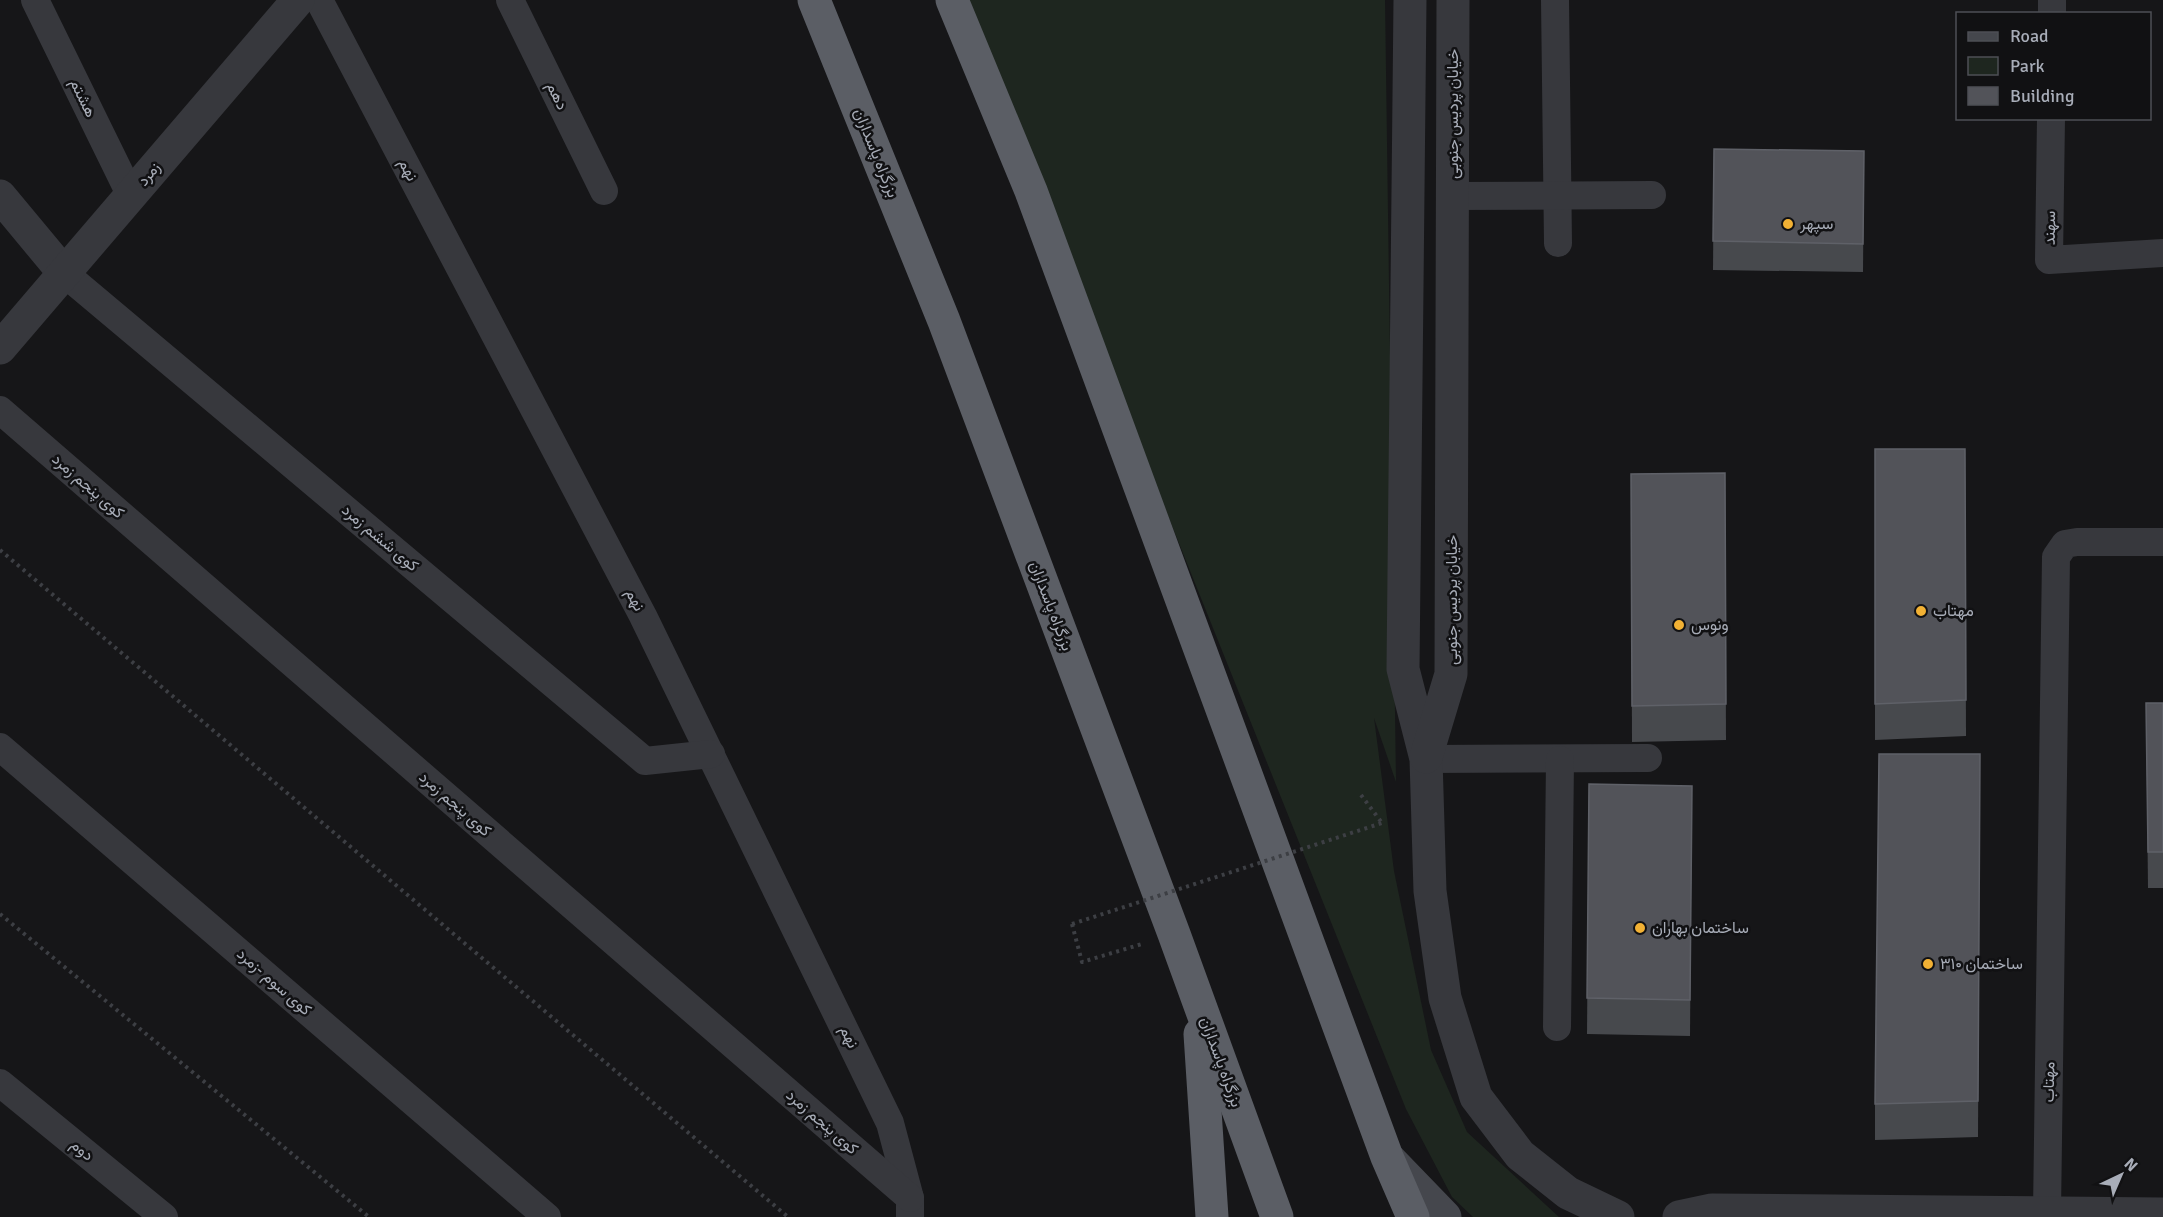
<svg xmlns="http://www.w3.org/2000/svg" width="2163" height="1217" font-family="Signika,Vazirmatn,sans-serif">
<rect width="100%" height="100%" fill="#161618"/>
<!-- green -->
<path fill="#1e261f" d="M 961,0 L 1385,0 L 1396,782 L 1374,718 L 1394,871 L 1431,1050 L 1467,1132 L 1559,1217 L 1473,1217 L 1452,1197 L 1406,1109 Z"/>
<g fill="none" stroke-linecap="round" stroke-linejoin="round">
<!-- path -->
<g stroke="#3d3f44" stroke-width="4" stroke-dasharray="3 4.5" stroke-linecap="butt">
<path d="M 0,550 L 788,1217"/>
<path d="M 1361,795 L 1382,823"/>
<path d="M 0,914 L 369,1217"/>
<path d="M 1072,924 L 1082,962 L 1142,944"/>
</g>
<!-- minor -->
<g stroke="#37383d" stroke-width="28">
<path d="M 35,0 L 131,196"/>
<path d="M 319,0 L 643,616 L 890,1123 L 910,1198 L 910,1217"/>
<path d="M 510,0 L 604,191"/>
<path d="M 1555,0 L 1558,243"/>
<path d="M 2052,14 L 2052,0"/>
<path d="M 2051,118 L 2049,260 L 2163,253"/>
<path d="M 1452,196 L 1652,195"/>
<path d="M 64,273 L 645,761 L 711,754"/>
<path d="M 0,410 L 910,1198"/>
<path d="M 0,747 L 547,1217"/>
<path d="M 1426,759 L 1648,758"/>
<path d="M 1557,1027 L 1560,760"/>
<path d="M 0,1083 L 164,1217"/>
<path d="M 2047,1212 L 2056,557 L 2065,544 L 2077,542 L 2163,542"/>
</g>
<!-- tertiary -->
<g stroke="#37383d" stroke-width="33">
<path d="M 1410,0 L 1403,669 L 1426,759 L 1430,891 L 1445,998 L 1476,1097 L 1520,1155 L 1568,1193 L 1618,1217"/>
<path d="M 0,196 L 64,273"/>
<path d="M 0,348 L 298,0"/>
<path d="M 1426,757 L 1451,674 L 1453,0"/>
<path d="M 1679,1217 L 1712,1210 L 2163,1214"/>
</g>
<!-- secondary -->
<path stroke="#45474d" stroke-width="33" d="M 1388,1158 L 1445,1217"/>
<!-- trunk -->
<g stroke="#5b5e65" stroke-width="33">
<path d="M 814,0 L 944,321 L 1174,934 L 1277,1217"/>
<path d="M 952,0 L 1031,191 L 1387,1157 L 1413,1217"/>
<path d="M 1200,1034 L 1212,1217"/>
</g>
<!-- path-bridge -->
<path stroke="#3d3f44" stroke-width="4" stroke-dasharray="3 4.5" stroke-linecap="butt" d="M 1072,924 L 1382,823"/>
</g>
<!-- wall -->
<g fill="#47494d">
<path d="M 1714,149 L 1864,151 L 1863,272 L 1713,270 Z"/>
<path d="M 1875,449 L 1965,449 L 1966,736 L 1875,740 Z"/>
<path d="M 1725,473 L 1726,740 L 1632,742 L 1631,474 Z"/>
<path d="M 2146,703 L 2163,703 L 2163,888 L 2148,888 Z"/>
<path d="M 1980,754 L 1978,1137 L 1875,1140 L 1875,1104 Z"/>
<path d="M 1589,784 L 1692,786 L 1690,1036 L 1587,1034 Z"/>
</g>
<!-- building -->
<g fill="#525359" stroke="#5f6168" stroke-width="1.5">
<path d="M 1714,149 L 1864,151 L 1863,244 L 1713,241 Z"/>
<path d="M 1875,449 L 1965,449 L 1966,700 L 1875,704 Z"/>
<path d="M 1725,473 L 1726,704 L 1632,706 L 1631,474 Z"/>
<path d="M 2146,703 L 2163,703 L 2163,852 L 2148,852 Z"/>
<path d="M 1879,754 L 1980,754 L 1978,1101 L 1875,1104 Z"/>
<path d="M 1589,784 L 1692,786 L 1690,1000 L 1587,998 Z"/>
</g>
<!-- markers -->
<g fill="#f2b134" stroke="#111113" stroke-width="2">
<circle cx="1788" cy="224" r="6"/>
<circle cx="1921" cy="611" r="6"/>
<circle cx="1679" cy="625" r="6"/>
<circle cx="1640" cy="928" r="6"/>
<circle cx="1928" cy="964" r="6"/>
</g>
<g text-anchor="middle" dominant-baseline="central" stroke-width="5" stroke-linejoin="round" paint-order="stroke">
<!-- street labels -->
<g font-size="16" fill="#a8adb8" stroke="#111113">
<text transform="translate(557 96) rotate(64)">دهم</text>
<text transform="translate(83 98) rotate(64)">هشتم</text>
<text transform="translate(1453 114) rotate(-90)">خیابان پردیس جنوبی</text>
<text transform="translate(876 153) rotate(68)">بزرگراه پاسداران</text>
<text transform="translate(408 170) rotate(62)">نهم</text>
<text transform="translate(149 174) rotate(-50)">زمرد</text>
<text transform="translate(2050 228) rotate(-89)">سهند</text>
<text transform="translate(88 486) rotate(41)">کوی پنجم زمرد</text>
<text transform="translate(380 538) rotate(40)">کوی ششم زمرد</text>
<text transform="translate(635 600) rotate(62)">نهم</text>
<text transform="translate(1452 600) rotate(-90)">خیابان پردیس جنوبی</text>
<text transform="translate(1051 606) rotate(69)">بزرگراه پاسداران</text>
<text transform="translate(455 804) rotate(41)">کوی پنجم زمرد</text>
<text transform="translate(274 982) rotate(41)">کوی سوم -زمرد</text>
<text transform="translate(849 1037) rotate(64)">نهم</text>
<text transform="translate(1221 1062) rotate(70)">بزرگراه پاسداران</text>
<text transform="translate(2049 1082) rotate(-89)">مهتاب</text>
<text transform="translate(822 1122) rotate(41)">کوی پنجم زمرد</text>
<text transform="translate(82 1150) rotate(39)">دوم</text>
</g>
<!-- poi labels -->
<g font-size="16" fill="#a8adb8" stroke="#111113" text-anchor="start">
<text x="1800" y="224">سپهر</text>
<text x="1933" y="611">مهتاب</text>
<text x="1691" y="625">ونوس</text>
<text x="1652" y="928">ساختمان بهاران</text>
<text x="1940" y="964">ساختمان ۳۱۰</text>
</g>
</g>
<!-- legend -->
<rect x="1956" y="12" width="195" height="108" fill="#111113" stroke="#4d4f55" stroke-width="1.5"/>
<rect x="1968" y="32" width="30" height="9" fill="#45474d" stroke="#4d4f55" stroke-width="1.5"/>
<text x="2010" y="42" font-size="18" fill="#a8adb8">Road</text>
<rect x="1968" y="57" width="30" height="18" fill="#1e261f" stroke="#4d4f55" stroke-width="1.5"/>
<text x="2010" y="72" font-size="18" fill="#a8adb8">Park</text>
<rect x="1968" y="87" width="30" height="18" fill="#525359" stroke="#4d4f55" stroke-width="1.5"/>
<text x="2010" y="102" font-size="18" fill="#a8adb8">Building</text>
<!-- north arrow -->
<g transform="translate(2121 1175) rotate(44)" stroke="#111113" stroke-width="4.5" paint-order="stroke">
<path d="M0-4.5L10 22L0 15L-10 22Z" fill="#a8adb8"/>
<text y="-9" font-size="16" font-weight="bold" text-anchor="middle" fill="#a8adb8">N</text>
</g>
</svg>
